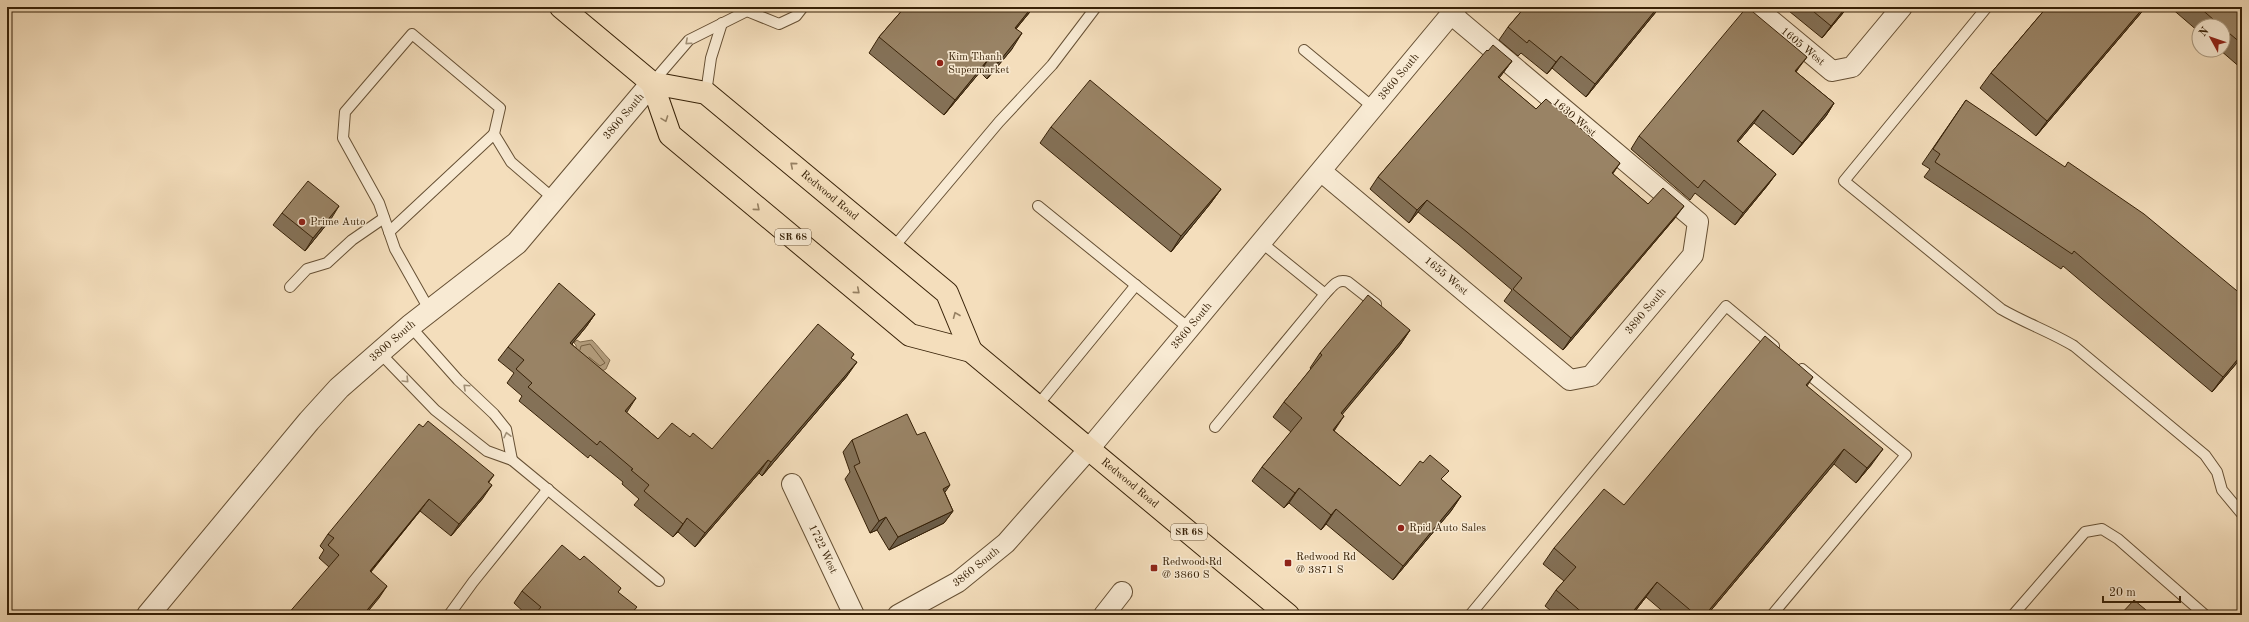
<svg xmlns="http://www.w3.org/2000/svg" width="2249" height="622" font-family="'Old Standard TT',serif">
<rect width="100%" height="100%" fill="#f4debc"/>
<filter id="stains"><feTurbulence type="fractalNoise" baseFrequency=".005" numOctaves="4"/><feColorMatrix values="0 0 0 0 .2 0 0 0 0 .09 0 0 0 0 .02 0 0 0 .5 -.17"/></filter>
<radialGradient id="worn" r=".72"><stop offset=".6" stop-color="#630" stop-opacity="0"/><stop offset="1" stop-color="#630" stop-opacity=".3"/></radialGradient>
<!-- water -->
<path fill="#b49e7e" stroke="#826c4e" d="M 577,340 L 580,342 L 592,340 C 598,346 603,353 610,360 L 606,369 L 602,371 L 576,349 L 576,345 L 574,343 Z"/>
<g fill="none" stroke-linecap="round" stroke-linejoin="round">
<!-- shore -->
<path stroke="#766042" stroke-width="1" d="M 580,350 L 581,346 L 590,344 L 605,363 L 600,366 L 589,357"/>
<!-- service casing -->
<g stroke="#665034" stroke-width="12">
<g id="service">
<path d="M 1987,7 L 1844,181 L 2001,309 C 2025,323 2051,332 2074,346 L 2205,455 L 2217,472 L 2222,490 L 2242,514"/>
<path d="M 1304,50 L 1374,108"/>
<path d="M 652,83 L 689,40 L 747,11 L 779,24 L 796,16 L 803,7"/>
<path d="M 706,93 L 711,58 L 722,23"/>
<path d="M 1038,206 L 1190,329"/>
<path d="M 389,232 L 494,134"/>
<path d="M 893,248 L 999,122 L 1052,65 L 1096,7"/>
<path d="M 290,287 L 307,269 L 327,263 L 352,240 L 384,218"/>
<path d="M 1325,294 C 1332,287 1337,278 1348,282 L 1376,304"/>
<path d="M 430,311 L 395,249 L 379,203 L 343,138 L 345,112 L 412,34 L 500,108 L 494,134 L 511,162 L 554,199"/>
<path d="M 410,326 L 458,380 L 494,414 L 506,429 L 512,460"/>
<path d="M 379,352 L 435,410 L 487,451 L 512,460 L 659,581"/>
<path d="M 1037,406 L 1136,285"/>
<path d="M 1215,427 L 1325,294 L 1262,243"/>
<path d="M 449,615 L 473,582 L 548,489"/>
<path d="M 1470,615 L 1726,306 L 1774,346"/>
<path d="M 1772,615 L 1906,455 L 1802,369"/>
<path d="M 2013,615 L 2085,532 L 2102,529 L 2118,539 L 2205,615"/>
</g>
</g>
<!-- minor casing -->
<g stroke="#665034" stroke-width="22">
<g id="minor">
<path id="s1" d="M 1755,7 L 1832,71 L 1852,67 L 1902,7"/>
<path id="s2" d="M 1322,172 L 1570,380 L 1591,376 L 1693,255 L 1698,222 L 1451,14"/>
<path id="s3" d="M 792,484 L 854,615"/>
<path id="s4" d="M 898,615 L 958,582 L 1006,543 L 1089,449 L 1457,7"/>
<path d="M 1104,615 L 1122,592"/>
</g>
</g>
<!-- tertiary casing -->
<g stroke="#665034" stroke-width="24">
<g id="tertiary">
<path id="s5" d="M 148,615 L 309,421 L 339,388 L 410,326 L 517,243 L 652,83"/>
</g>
</g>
<!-- primary casing -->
<g stroke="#372107" stroke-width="24">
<g id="primary">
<path id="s6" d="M 561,7 L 652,83 L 706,93 L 947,293 L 971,351"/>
<path id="s7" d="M 652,83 L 670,135 L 910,335 L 971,351 L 1288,615"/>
</g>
</g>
<!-- service -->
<use href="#service" stroke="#f8ead3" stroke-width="10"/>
<!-- minor -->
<use href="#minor" stroke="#f8ead3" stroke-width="20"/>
<!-- tertiary -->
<use href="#tertiary" stroke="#f8ead3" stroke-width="22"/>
<!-- primary -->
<use href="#primary" stroke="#f4debc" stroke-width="22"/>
</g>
<!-- wall -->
<g fill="#847157" stroke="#372107">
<path d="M 905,7 L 1034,7 L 1016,29 L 1012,49 L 987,79 L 980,72 L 944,115 L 869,53 L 879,37 Z"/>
<path d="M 1525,7 L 1660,7 L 1586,97 L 1552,68 L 1547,74 L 1521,53 L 1518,56 L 1499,40 L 1508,27 Z"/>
<path d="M 1784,7 L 1848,7 L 1822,38 Z"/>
<path d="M 2047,7 L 2146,7 L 2036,136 L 1980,88 L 1991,73 Z"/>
<path d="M 2170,7 L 2242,7 L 2242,69 L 2220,50 L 2223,50 L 2223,26 L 2199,26 L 2199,32 Z"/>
<path d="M 1488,51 L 1512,61 L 1499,78 L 1648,204 L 1675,218 L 1563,350 L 1504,301 L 1512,290 L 1458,244 L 1418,212 L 1409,223 L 1370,189 L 1378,177 Z"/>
<path d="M 1798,69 L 1796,72 L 1834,103 L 1826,116 L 1793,155 L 1754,123 L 1738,142 L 1776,174 L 1767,186 L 1735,225 L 1695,193 L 1690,200 L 1631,149 L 1639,136 Z"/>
<path d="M 1966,100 L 2242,357 L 2212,392 L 2063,266 L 2061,269 L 1924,177 L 1930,169 L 1922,164 Z"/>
<path d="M 1051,127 L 1221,189 L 1210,204 L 1171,252 L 1040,143 Z"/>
<path d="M 282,213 L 331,219 L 305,251 L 273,225 Z"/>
<path d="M 595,314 L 586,327 L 572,344 L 626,412 L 658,439 L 690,437 L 712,449 L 854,354 L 851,358 L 847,376 L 762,476 L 759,473 L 695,547 L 678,532 L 673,537 L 634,505 L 639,499 L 622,484 L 623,482 L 590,455 L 588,458 L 519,401 L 522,396 L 507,383 L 514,373 L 498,360 L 508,347 Z"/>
<path d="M 1410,330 L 1400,345 L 1342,414 L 1334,431 L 1400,486 L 1442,480 L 1461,496 L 1451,511 L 1393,580 L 1326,524 L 1321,530 L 1289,503 L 1284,508 L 1252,481 L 1262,467 L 1291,432 L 1273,417 L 1284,402 L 1311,369 L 1310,368 L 1320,353 Z"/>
<path d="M 1813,377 L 1807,386 L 1872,464 L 1856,483 L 1834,464 L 1707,615 L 1667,615 L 1646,597 L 1632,615 L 1556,615 L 1545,606 L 1556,590 L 1564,581 L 1543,564 L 1554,548 L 1624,505 Z"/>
<path d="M 2242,402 L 2242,413 L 2238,408 Z"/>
<path d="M 852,440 L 945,493 L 953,511 L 944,523 L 889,550 L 877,530 L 870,533 L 845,479 L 850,472 L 843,452 Z"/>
<path d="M 494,475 L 489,482 L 483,498 L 451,536 L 420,511 L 371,572 L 379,598 L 329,567 L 319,558 L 324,550 L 320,546 L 328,534 Z"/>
<path d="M 621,588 L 618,592 L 631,615 L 527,615 L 514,603 L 522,591 Z"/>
</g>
<!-- shaded-wall -->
<g fill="#6b5c47" stroke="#372107">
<path d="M 1032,7 L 1034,7 L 1004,43 L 1015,28 Z"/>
<path d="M 1658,7 L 1660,7 L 1586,97 L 1595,84 Z"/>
<path d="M 1846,7 L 1848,7 L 1822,38 L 1831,26 Z"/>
<path d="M 2144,7 L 2146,7 L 2036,136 L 2047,121 Z"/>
<path d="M 1022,33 L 1012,49 L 987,79 L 998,63 Z"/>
<path d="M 1561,56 L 1552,68 L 1547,74 L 1556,62 Z"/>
<path d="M 990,57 L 980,72 L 944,115 L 955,100 Z"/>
<path d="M 1807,57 L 1798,69 L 1787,83 L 1795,71 Z"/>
<path d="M 1512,61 L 1503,73 L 1490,90 L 1498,77 Z"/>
<path d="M 1834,103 L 1826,116 L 1793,155 L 1802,143 Z"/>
<path d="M 1763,110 L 1754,123 L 1728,154 L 1737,141 Z"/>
<path d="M 1620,163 L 1612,175 L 1612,173 Z"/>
<path d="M 1776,174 L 1767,186 L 1735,225 L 1743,213 Z"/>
<path d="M 1221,189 L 1210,204 L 1171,252 L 1181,236 Z"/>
<path d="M 1427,200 L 1418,212 L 1409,223 L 1417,210 Z"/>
<path d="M 339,206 L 331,219 L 305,251 L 313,238 Z"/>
<path d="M 1684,206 L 1675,218 L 1563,350 L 1571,338 Z"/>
<path d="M 595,314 L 586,327 L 561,357 L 570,343 Z"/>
<path d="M 1410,330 L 1400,345 L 1331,428 L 1341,413 Z"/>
<path d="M 2242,354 L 2242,357 L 2212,392 L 2223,377 Z"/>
<path d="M 857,362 L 847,376 L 762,476 L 771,462 Z"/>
<path d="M 636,398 L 627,412 L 616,425 L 625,411 Z"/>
<path d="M 1344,416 L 1334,431 L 1323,445 L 1333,430 Z"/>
<path d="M 1844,449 L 1834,464 L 1707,615 L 1705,615 Z"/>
<path d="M 1883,449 L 1872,464 L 1856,483 L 1867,468 Z"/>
<path d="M 768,460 L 759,473 L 695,547 L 705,533 Z"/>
<path d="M 492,485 L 483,498 L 451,536 L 459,524 Z"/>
<path d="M 950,485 L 941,498 L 943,489 Z"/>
<path d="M 1299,488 L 1289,503 L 1284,508 L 1295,493 Z"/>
<path d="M 1461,496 L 1451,511 L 1393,580 L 1403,566 Z"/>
<path d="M 429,499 L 420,511 L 361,583 L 370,571 Z"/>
<path d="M 1336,509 L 1326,524 L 1321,530 L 1331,515 Z"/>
<path d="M 953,511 L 944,523 L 889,550 L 898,537 Z"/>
<path d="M 886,517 L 877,530 L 870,533 L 879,521 Z"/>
<path d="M 687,518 L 678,532 L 673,537 L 683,524 Z"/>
<path d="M 1657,582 L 1646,597 L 1632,615 L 1630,615 Z"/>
<path d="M 387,586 L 379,598 L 365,615 L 363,615 Z"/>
</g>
<!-- building -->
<g fill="#998365" stroke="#372107">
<path d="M 905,7 L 1032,7 L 1015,28 L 1022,33 L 998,63 L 990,57 L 955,100 L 879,37 Z"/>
<path d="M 1525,7 L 1658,7 L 1595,84 L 1561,56 L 1556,62 L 1529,40 L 1527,43 L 1508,27 Z"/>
<path d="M 1747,7 L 1807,57 L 1795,71 L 1834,103 L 1802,143 L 1763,110 L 1737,141 L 1776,174 L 1743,213 L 1704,180 L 1698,188 L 1639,136 Z"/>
<path d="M 1808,7 L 1846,7 L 1831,26 Z"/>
<path d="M 2047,7 L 2144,7 L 2047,121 L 1991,73 Z"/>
<path d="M 2199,7 L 2242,7 L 2242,44 L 2223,28 L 2223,26 L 2221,26 Z"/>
<path d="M 1493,45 L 1512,61 L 1498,77 L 1536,109 L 1546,99 L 1564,114 L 1620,163 L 1612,173 L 1648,204 L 1663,188 L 1684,206 L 1571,338 L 1513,289 L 1522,278 L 1467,232 L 1427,200 L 1417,210 L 1378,177 L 1487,50 L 1488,51 Z"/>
<path d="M 1090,80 L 1221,189 L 1181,236 L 1051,127 Z"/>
<path d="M 1966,100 L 2065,167 L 2068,162 L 2144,214 L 2242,295 L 2242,354 L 2223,377 L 2074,251 L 2072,254 L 1935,162 L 1940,154 L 1933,149 Z"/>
<path d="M 308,181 L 339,206 L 313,238 L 282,213 Z"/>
<path d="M 559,283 L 595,314 L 570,343 L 636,398 L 625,411 L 658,439 L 672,423 L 690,437 L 693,433 L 712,449 L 818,324 L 854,354 L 851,358 L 857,362 L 771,462 L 768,460 L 705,533 L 687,518 L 683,524 L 644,491 L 649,485 L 631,470 L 633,469 L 600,441 L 597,445 L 528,387 L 532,383 L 516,369 L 524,360 L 508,347 Z"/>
<path d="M 1368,295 L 1410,330 L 1341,413 L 1344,416 L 1333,430 L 1400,486 L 1420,461 L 1423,463 L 1430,455 L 1449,471 L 1441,479 L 1461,496 L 1403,566 L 1336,509 L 1331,515 L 1299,488 L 1295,493 L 1262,467 L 1302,418 L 1284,402 L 1322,355 L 1320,353 Z"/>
<path d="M 1765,336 L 1813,377 L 1806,385 L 1883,449 L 1867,468 L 1844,449 L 1705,615 L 1696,615 L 1657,582 L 1630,615 L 1585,615 L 1556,590 L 1576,567 L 1554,548 L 1604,489 L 1624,505 Z"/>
<path d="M 907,414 L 917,435 L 925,432 L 950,485 L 943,489 L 953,511 L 898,537 L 886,517 L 879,521 L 854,466 L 860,463 L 852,440 Z"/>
<path d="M 428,421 L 494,475 L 488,482 L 492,485 L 459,524 L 429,499 L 370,571 L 387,586 L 363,615 L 287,615 L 339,555 L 328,545 L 334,538 L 328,534 L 419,424 L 423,427 Z"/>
<path d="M 562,545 L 580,560 L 584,556 L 621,588 L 618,592 L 637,607 L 630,615 L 539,615 L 536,613 L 541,607 L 522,591 Z"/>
<path d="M 2134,600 L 2152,615 L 2120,615 Z"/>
<path d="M 1030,611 L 1032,615 L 1023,615 Z"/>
</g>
<!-- one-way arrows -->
<defs><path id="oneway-chevron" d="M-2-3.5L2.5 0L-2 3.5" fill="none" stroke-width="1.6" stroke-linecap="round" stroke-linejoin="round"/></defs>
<g stroke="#a19077">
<use href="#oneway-chevron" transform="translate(688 42) rotate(138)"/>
<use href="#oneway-chevron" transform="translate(406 380) rotate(46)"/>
<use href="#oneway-chevron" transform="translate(466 387) rotate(-137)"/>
<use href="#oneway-chevron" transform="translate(507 435) rotate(-103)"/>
</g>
<g stroke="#968062">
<use href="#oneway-chevron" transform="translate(665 119) rotate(70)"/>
<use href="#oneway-chevron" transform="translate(793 165) rotate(-140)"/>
<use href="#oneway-chevron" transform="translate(757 208) rotate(40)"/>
<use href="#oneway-chevron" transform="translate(857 291) rotate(40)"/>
<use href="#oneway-chevron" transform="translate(956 315) rotate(-112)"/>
</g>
<!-- markers -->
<g fill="#8f2418" stroke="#f8ead3" stroke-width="1.5">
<circle cx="940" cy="63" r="4"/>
<circle cx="302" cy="222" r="4"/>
<circle cx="1401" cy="528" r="4"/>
<rect x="1284" y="559" width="8" height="8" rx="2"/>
<rect x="1150" y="564" width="8" height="8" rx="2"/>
</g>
<g text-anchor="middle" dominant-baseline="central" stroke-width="3" stroke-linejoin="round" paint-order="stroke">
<!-- shield labels -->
<g fill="#f8ead3" stroke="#715d44" stroke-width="1">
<rect x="775" y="229" width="36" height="16" rx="3"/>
<rect x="1171" y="524" width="36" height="16" rx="3"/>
</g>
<g font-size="10" font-weight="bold" fill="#372107">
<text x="793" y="237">SR 68</text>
<text x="1189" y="532">SR 68</text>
</g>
<!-- street labels -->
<g font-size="11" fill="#372107" stroke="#f8ead3">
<text stroke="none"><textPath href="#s1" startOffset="62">1605 West</textPath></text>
<text stroke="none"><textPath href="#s4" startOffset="740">3860 South</textPath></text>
<text stroke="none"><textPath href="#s5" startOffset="692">3800 South</textPath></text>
<text transform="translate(1574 118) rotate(40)">1630 West</text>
<text stroke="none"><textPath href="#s6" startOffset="334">Redwood Road</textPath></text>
<text stroke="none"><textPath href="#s2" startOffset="162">1655 West</textPath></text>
<text stroke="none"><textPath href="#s2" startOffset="430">3890 South</textPath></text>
<text stroke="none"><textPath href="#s4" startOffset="416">3860 South</textPath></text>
<text stroke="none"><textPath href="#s5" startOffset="368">3800 South</textPath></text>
<text stroke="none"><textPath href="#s7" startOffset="637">Redwood Road</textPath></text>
<text stroke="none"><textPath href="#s3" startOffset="72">1722 West</textPath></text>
<text stroke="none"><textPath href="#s4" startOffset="92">3860 South</textPath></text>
</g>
<!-- poi labels -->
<g font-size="11" fill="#372107" stroke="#f8ead3" text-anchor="start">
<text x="948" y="57">Kim Thanh<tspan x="948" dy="13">Supermarket</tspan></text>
<text x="310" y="222">Prime Auto</text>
<text x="1409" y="528">Rpid Auto Sales</text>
<text x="1296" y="557">Redwood Rd<tspan x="1296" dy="13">@ 3871 S</tspan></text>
<text x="1162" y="562">Redwood Rd<tspan x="1162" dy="13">@ 3860 S</tspan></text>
</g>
</g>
<!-- margin -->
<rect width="2249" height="622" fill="none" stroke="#f4debc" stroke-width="24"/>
<rect x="8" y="8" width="2233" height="606" fill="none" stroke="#372107" stroke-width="2"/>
<rect x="12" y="12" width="2225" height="598" fill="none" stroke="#372107"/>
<!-- north arrow -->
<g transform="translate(2211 38) rotate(310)"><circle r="19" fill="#f8ead3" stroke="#ab9a81"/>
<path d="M0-3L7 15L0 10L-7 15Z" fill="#8f2418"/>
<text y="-6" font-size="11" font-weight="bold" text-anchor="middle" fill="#372107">N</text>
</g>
<!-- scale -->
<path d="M2103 596v6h77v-6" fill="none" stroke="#372107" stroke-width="2"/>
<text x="2109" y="596" font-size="12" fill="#372107" stroke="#f8ead3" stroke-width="3" paint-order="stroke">20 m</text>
<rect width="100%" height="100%" filter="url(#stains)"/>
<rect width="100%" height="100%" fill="url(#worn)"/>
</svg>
